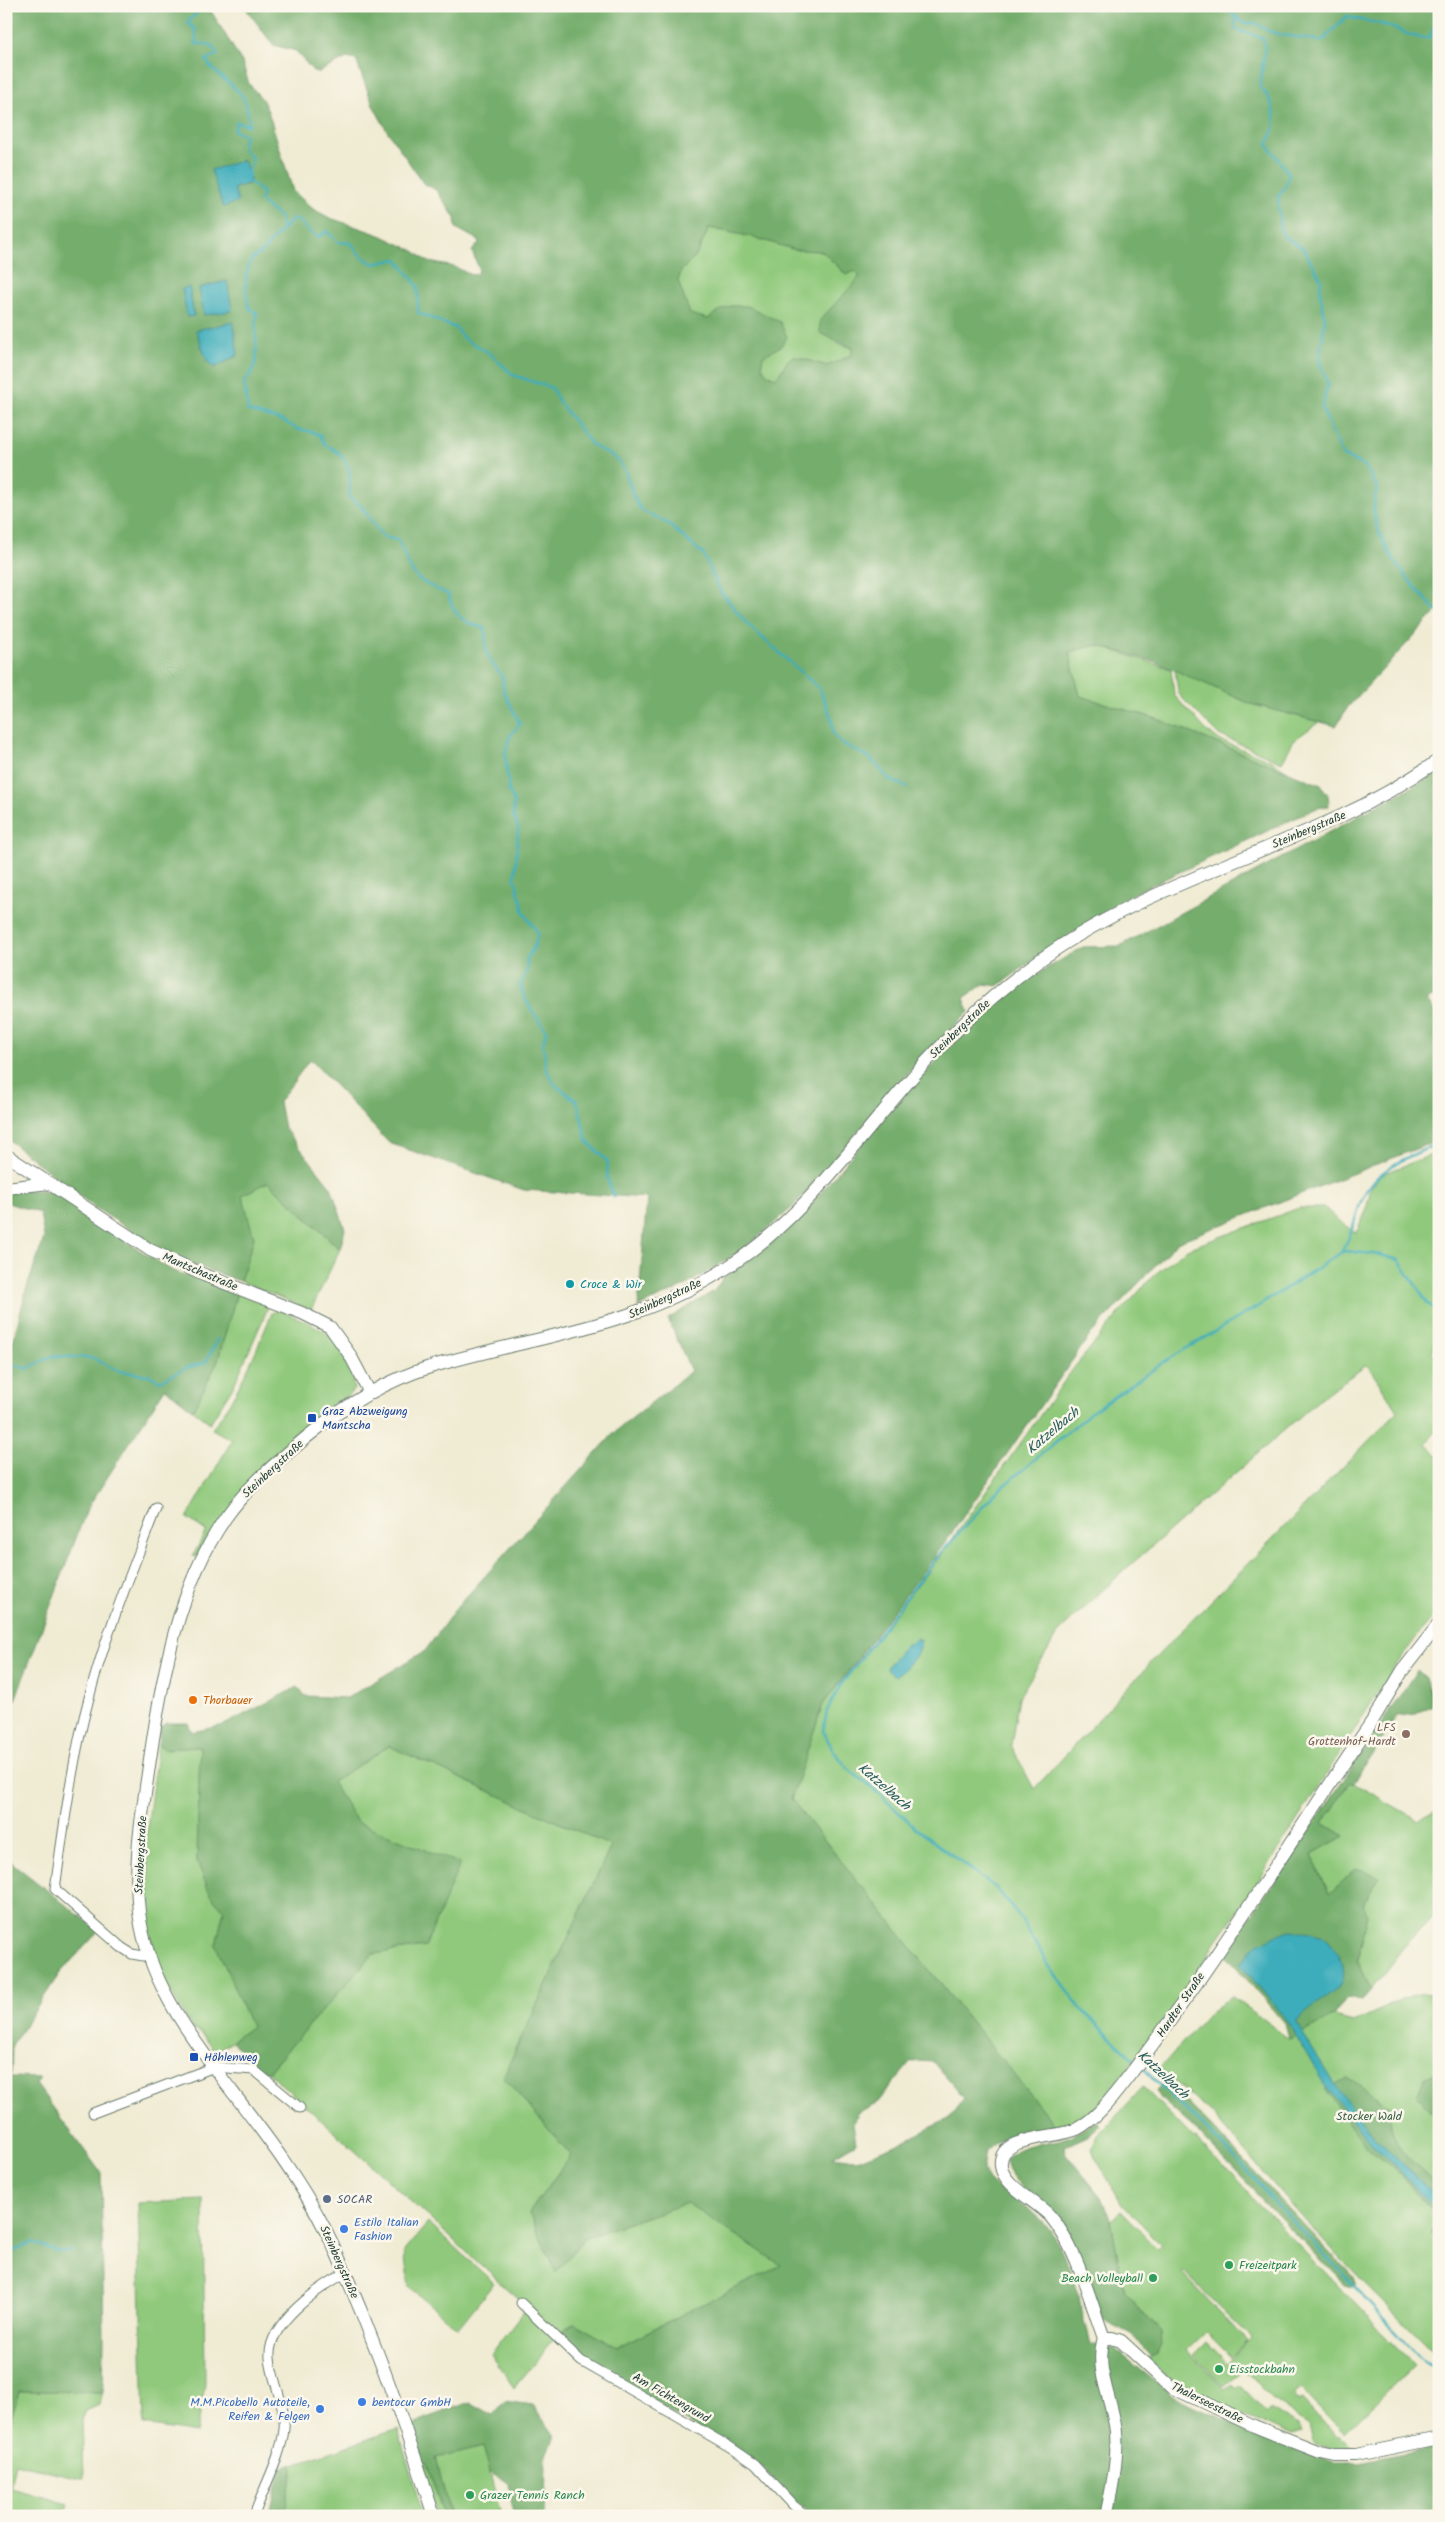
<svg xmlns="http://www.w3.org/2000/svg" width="1445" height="2522" font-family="Kalam,sans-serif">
<rect width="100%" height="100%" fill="#fbf7ec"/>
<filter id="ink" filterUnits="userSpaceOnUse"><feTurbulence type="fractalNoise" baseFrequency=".02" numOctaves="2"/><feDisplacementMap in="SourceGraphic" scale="10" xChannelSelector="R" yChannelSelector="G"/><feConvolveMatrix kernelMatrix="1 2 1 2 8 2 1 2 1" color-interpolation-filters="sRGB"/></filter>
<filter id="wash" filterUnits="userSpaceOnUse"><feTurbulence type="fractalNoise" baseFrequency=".0096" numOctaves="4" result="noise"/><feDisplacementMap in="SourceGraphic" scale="20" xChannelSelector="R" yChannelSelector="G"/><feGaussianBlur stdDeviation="1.12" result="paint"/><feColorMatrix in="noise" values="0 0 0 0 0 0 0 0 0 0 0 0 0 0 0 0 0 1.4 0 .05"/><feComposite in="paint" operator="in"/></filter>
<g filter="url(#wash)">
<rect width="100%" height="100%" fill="#f0ebd3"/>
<!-- green -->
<g fill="#90c97c" stroke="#588358" fill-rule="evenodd">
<path d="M 709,228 L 753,237 L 796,250 L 822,251 L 846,275 L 855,271 L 859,275 L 859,279 L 851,288 L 838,343 L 853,348 L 851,355 L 827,366 L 793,356 C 784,362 784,372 775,378 C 764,373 760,368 763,356 L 768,353 L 717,312 L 708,319 L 689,314 L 678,281 L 681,271 L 696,256 Z"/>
<path d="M 1097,645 L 1171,669 L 1174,695 L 1206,730 L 1221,741 L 1270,760 L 1291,773 L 1157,719 L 1080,696 L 1069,652 Z"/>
<path d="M 1175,670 L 1251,704 L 1319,722 L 1294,740 L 1282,762 L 1219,735 L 1181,697 L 1178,691 Z"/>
<path d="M 1439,1152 L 1439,1338 L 1432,1352 L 1439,1362 L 1439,1428 L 1426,1443 L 1439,1457 L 1439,1611 L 1421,1631 L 1391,1672 L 1263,1874 L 1215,1943 L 1187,1990 L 1115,2086 L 1091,2113 L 1057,2128 L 791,1799 L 823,1704 L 941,1555 L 1073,1369 L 1122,1310 L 1154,1275 L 1187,1249 L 1299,1208 L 1325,1208 L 1340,1222 L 1356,1233 L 1366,1211 L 1371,1187 L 1380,1175 ZM 1367,1365 L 1398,1411 L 1157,1656 L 1034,1789 L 1011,1745 L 1019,1697 L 1058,1633 L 1119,1575 L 1328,1392 Z"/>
<path d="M 268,1182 L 340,1249 L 311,1310 L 240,1281 L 254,1238 L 242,1195 Z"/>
<path d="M 237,1292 L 267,1306 L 267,1310 L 234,1385 L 210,1423 L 193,1410 L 217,1363 Z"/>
<path d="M 279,1310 C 320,1327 350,1337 354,1389 C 347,1400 339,1400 329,1406 C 314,1416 304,1425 296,1440 L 197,1557 L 193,1556 L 206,1531 L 187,1518 L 232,1440 L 212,1429 C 239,1394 255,1353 272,1313 Z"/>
<path d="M 158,1744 L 165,1749 L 200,1747 L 197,1861 L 211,1896 L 224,1910 L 216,1945 L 252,2027 L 215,2052 L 203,2035 L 193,2029 L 162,1978 L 146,1918 L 145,1845 Z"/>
<path d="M 389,1746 L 611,1846 L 503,2077 L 571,2155 L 529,2213 L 556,2272 L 584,2238 L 687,2203 L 782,2265 L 617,2347 L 574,2323 L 557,2334 L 268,2072 L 373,1954 L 425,1947 L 459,1864 L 357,1822 L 332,1782 Z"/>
<path d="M 1350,1781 L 1418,1820 L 1439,1809 L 1439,1910 L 1402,1949 L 1371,1990 L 1357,1962 L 1368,1915 L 1362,1905 L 1356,1869 L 1329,1894 L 1312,1854 L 1344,1836 L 1323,1823 Z"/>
<path d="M 1422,1994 L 1439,1996 L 1439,2071 L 1425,2078 L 1417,2095 L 1439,2121 L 1439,2187 C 1410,2156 1390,2153 1388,2106 L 1364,2143 L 1402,2176 L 1437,2215 L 1431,2235 L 1439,2241 L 1439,2353 L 1426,2344 L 1358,2277 L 1301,2216 L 1214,2116 L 1159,2069 L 1208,2014 L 1232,1996 L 1289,2039 L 1333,2017 L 1354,2022 L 1404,1999 Z"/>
<path d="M 1143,2087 L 1194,2139 L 1196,2138 L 1414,2365 L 1344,2433 L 1301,2389 L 1293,2396 L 1297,2401 L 1303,2399 L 1337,2436 L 1340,2436 L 1351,2447 L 1351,2450 L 1346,2451 L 1316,2445 L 1313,2442 L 1309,2425 L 1276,2402 L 1243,2369 L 1223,2386 L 1194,2355 L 1207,2342 L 1227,2363 L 1251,2338 L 1183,2272 L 1182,2274 L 1247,2341 L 1231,2357 L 1206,2332 L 1187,2350 L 1224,2389 L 1231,2384 L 1235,2388 L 1239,2384 L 1266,2412 L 1269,2408 L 1298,2425 L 1301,2433 L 1292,2436 L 1174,2383 L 1147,2359 L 1158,2354 L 1161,2332 L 1124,2292 L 1111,2220 L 1121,2211 L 1157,2248 L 1161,2244 L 1122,2204 L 1094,2155 L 1092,2147 L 1098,2136 Z"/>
<path d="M 203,2200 L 205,2384 L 197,2433 L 144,2425 L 138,2203 Z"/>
<path d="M 428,2223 L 494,2283 L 458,2328 L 409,2287 L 404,2251 Z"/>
<path d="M 525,2310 L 554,2339 L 514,2388 L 491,2354 Z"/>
<path d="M 19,2391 L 103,2392 L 99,2405 L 86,2411 L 82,2420 L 84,2479 L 15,2463 L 10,2488 L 69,2504 L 65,2516 L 6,2516 L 6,2437 Z"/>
<path d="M 398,2429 L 423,2516 L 284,2516 L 294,2464 Z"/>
<path d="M 483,2446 L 501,2516 L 450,2516 L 436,2458 Z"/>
<path d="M 421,2461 L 427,2464 L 444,2516 L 437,2516 Z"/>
</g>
<!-- forest -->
<g fill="#74ad6c" stroke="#4a7550" fill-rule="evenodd">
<path d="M 6,6 L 208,6 L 242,62 L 249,84 L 262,99 L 268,111 L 293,191 L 313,209 L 330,218 L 380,235 L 414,251 L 429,262 L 455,267 L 471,275 L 477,274 L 479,269 L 472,251 L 479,243 L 478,240 L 456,228 L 455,218 L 436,190 L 423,183 L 386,129 L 373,105 L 356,60 L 347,58 L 317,73 L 313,71 L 296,51 L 273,45 L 244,6 L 1439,6 L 1439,609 L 1348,707 L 1336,726 L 1251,704 L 1156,662 L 1097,645 L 1069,652 L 1080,696 L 1157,719 L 1321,785 L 1328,795 L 1329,806 L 1317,808 L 1128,896 L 1036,958 L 998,986 L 984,984 L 964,998 L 969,1012 L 925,1054 L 793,1207 L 742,1250 L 685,1286 L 638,1307 L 647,1198 L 524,1190 L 389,1143 L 310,1059 L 279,1102 L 284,1128 L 331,1187 L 345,1229 L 340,1249 L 268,1182 L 242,1195 L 254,1238 L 240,1281 L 177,1259 L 94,1207 L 6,1138 ZM 243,160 L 251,183 L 234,188 ZM 709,228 L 753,237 L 796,250 L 822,251 L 847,275 L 855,271 L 859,275 L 858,279 L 820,320 L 820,333 L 853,348 L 851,355 L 827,366 L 793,356 C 784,362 784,371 775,378 C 764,373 760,368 763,356 L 781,346 L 787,337 L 780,322 L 748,306 L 731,306 L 717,312 L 708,319 L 690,314 L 678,281 L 681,271 L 696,256 ZM 227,281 L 204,315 L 199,288 ZM 189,288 L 194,315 L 188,317 L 182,289 ZM 200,345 L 238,355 L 214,368 Z"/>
<path d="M 1439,772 L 1439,994 L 1426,1000 L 1439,1017 L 1439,1140 L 1177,1242 L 1090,1335 L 942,1547 L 823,1704 L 791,1799 L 1057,2128 C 1022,2128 1012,2129 985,2152 C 983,2160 981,2171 987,2178 C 1003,2196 1031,2206 1047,2226 C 1072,2259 1080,2306 1091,2344 L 1115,2349 L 1172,2395 L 1194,2406 L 1268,2438 L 1333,2462 L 1359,2462 L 1439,2446 L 1439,2516 L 813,2516 L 792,2500 L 764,2469 L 584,2360 L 557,2334 L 574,2323 L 617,2347 L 781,2265 L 687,2203 L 584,2238 L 556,2273 L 529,2213 L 571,2155 L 503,2077 L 611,1846 L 389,1746 L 332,1782 L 357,1822 L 460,1864 L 425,1947 L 373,1954 L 268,2072 L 255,2068 L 232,2041 L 251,2027 L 216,1945 L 224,1910 L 211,1896 L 197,1861 L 200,1747 L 164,1749 L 158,1744 L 161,1727 L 166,1723 L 188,1723 L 192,1732 L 224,1725 L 297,1687 L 306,1696 L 347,1698 L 425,1651 L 457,1607 L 616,1431 L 691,1371 L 668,1319 L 714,1291 L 723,1278 L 760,1252 L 801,1216 L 888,1112 L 971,1025 L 1012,989 L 1083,947 L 1120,946 ZM 918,2061 L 933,2062 L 964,2098 L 948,2119 L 898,2144 L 857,2160 L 832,2157 L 856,2143 L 853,2123 L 859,2112 L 878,2102 L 910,2063 Z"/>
<path d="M 15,1189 L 60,1193 L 104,1228 L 173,1271 L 237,1292 L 217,1363 L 193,1410 L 165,1388 L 87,1509 L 6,1724 L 6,1354 L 10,1354 L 26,1290 L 44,1238 L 40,1213 L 8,1203 L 6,1193 Z"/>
<path d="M 1417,1670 L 1426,1678 L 1434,1704 L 1416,1714 L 1397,1716 L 1353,1784 L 1349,1782 L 1323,1823 L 1344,1836 L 1312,1854 L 1329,1894 L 1356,1869 L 1380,1877 L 1362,1905 L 1368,1915 L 1357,1962 L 1371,1990 L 1362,2000 L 1347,1997 L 1333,2017 L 1302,2033 L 1296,2022 L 1314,2004 L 1240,1964 L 1288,2022 L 1295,2036 L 1289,2039 L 1285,2024 L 1226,1955 L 1226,1947 L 1239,1933 L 1292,1857 Z"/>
<path d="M 6,1858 L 99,1931 L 60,1973 L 12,2045 L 11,2077 L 41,2078 L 36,2084 L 101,2173 L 104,2339 L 103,2392 L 19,2391 L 6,2437 Z"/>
<path d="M 1439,2071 L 1439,2121 L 1417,2095 L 1425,2078 Z"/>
<path d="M 1348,2077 L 1389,2106 C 1390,2153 1410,2156 1439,2187 L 1439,2241 L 1431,2235 L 1437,2214 L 1402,2176 L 1364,2144 L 1325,2089 Z"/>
<path d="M 1163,2083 L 1172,2087 L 1207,2122 L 1354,2278 L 1356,2284 L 1353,2287 L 1345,2285 L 1198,2132 L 1161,2099 L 1156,2090 Z"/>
<path d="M 1097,2121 L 1101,2125 L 1090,2135 L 1065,2146 L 1066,2154 L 1101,2197 L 1111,2220 L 1124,2292 L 1161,2332 L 1162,2345 L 1158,2354 L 1152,2357 L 1131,2334 L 1103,2320 L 1073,2248 L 1008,2171 L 1005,2162 C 1016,2141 1046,2145 1065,2138 C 1076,2134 1087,2126 1097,2121 Z"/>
<path d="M 505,2401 L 533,2405 L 555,2437 L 546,2457 L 545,2516 L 513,2516 L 509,2483 L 490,2473 L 483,2446 L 436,2458 L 450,2516 L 444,2516 L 427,2464 L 421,2461 L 411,2429 L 421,2420 L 470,2402 L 493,2415 Z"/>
<path d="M 294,2464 L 284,2516 L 269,2516 L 281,2468 Z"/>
</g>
<!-- water -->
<g fill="#3eadbb" stroke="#2e7578">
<path d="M 244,160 L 251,183 L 234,188 L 238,202 L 223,207 L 211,170 Z"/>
<path d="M 227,281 L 232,311 L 204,315 L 199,288 Z"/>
<path d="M 189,287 L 194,316 L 187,317 L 182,289 Z"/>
<path d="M 233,322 L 238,355 L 214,368 L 207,361 L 196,330 Z"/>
<path d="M 917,1638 L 921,1640 C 920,1655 907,1668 895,1676 L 887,1670 L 888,1666 L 906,1644 L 912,1643 Z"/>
<path d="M 1290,1931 C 1300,1932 1317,1932 1324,1937 C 1338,1947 1352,1974 1338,1988 C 1325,2001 1307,2007 1296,2022 L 1332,2081 L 1375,2137 L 1439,2199 L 1439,2211 L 1371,2142 L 1325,2086 L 1288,2022 L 1240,1964 L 1258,1943 Z"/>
</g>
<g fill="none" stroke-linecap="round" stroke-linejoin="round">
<!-- stream -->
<g stroke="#3eadbb" stroke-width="2.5">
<path d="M 195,6 L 197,13 L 187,22 L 196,30 L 196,44 L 209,44 L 218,54 L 206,60 C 222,87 249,82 249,125 L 236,122 L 234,131 L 245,135 L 242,148 L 253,159 L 248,171 L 249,176"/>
<path d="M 1223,6 L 1243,23 L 1256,23 L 1268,31 L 1282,35 L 1322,41 L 1347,16 C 1357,20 1366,21 1377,23 C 1396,26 1409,39 1429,38 L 1433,29 L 1439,28"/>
<path d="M 1235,18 L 1235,29 L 1263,38 L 1265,47 L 1260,87 C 1275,101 1280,126 1267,144 L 1289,174 L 1285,187 L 1278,197 L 1280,227 L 1284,237 L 1303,248 L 1321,279 L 1320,293 L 1325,319 L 1319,360 L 1328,384 L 1322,409 L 1343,456 L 1365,466 L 1378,488 C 1359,528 1412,586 1439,613"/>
<path d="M 250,182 L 263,193 L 260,201 L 281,218 L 283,229 C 275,236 270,245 262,252 C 259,255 255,256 252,259 C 243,272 245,295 250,309 L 257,313 C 251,339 266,360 244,382 L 248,411 L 283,421 L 297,429 L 312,432 L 320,435 L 325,445 C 351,455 351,473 349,497 L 361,506 L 383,537 L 398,540 C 414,577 410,578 448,594 C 453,615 464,624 485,628 L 486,651 L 491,662 L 502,676 L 504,692 L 520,724 L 510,736 L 505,753 L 509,791 L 514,802 L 513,815 L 518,828 L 515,878 L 524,913 L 538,933 L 534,947 L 527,958 L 527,970 L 520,985 L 526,1001 L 546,1031 L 543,1044 L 547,1071 L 555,1085 L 577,1101 L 587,1141 L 608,1162 L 607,1178 L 614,1197"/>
<path d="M 284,228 L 294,218 C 305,224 307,233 319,237 L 327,231 L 337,242 L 351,243 L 360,255 L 373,264 L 397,259 L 418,287 L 418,313 L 456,328 L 463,338 L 488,352 L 513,375 L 552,388 L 559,402 L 592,445 L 616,458 L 625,470 L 634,498 L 641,510 L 667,523 L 703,554 L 721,592 L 747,624 L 820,689 L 832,720 L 833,733 L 841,743 L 870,758 L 890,780 L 907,787"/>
<path d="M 1340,1253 L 1345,1251 L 1381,1255 L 1399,1260 L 1428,1304 L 1435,1309"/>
<path d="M 6,1371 L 16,1365 L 27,1369 L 52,1356 L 93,1358 L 118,1371 L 149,1375 L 160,1381 L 188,1367 L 205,1363 L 218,1339"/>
<path d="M 1135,2061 L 1082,2010 L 1049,1966 L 1017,1913 L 996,1888 L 917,1829 L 868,1784 L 850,1771 L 833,1750 L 823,1731 L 827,1711 L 840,1686 L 934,1561 L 995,1493 L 1090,1413 L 1170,1358 L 1257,1307 L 1339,1254 C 1353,1238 1354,1216 1363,1197 C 1376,1168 1411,1156 1439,1143"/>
<path d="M 1141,2066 L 1228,2151 L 1422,2359 L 1439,2370"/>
<path d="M 6,2254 L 32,2243 L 58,2252 L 72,2251"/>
</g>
</g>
</g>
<g filter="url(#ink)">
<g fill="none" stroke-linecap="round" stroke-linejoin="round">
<!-- street casing -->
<g stroke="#687a6c" stroke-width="11">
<g id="street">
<path d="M 149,1957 L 132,1954 L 121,1947 L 55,1889 C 64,1826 72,1760 89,1698 C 106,1633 132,1571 156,1508"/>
<path d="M 93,2113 L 214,2067 L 254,2070 L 300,2108"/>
<path d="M 521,2303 L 581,2361 L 730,2447 L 755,2464 L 794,2506 L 807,2516"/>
<path d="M 254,2516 C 263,2488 281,2458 284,2429 C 286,2405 272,2381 270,2358 C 267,2323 319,2288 345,2273"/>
</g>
</g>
<!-- secondary casing -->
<g stroke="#687a6c" stroke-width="14">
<g id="secondary">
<path d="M 6,1155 L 150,1250 L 204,1275 L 302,1313 L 330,1327 L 350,1355 L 370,1393"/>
<path d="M 6,1188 L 49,1183"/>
<path d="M 1104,2338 C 1090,2301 1077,2248 1051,2217 C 1038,2202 1003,2186 1001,2166 C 997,2134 1057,2139 1077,2129 C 1097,2118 1111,2099 1125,2081 C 1213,1967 1290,1842 1371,1723 L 1403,1670 L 1439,1624"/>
<path d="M 434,2516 C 412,2446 388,2378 361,2311 C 349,2283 339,2255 325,2229 C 298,2176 260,2128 224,2081 C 185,2029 147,1978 139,1912 C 133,1861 143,1809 150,1759 C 162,1677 178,1586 226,1517 C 248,1486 279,1460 308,1436 C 344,1406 385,1381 430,1367 C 536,1335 635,1329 731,1265 C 810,1213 862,1132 925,1063 C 956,1029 992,996 1029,968 C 1122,898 1234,865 1339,817 C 1374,801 1407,782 1439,760"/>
<path d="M 1106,2516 C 1112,2489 1118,2459 1116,2432 C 1113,2401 1094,2370 1104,2338 L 1112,2338 L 1121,2341 L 1171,2387 L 1254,2426 L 1320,2452 L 1334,2455 L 1356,2455 L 1439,2438"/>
</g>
</g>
<!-- street -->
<use href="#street" stroke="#fff" stroke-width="9"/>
<!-- secondary -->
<use href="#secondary" stroke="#fff" stroke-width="12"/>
</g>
</g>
<!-- markers -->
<circle fill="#0f9aa8" stroke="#fbf7ec" stroke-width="2" cx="570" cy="1284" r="5"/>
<g fill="#1a4fb4" stroke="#fbf7ec" stroke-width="2">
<rect x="307" y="1413" width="10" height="10" rx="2.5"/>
<rect x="189" y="2052" width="10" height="10" rx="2.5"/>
</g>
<circle fill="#e8710a" stroke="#fbf7ec" stroke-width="2" cx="193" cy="1700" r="5"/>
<circle fill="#8d6e63" stroke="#fbf7ec" stroke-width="2" cx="1406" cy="1734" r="5"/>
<circle fill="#5c6f8a" stroke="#fbf7ec" stroke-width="2" cx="327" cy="2199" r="5"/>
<g fill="#3f7fe0" stroke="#fbf7ec" stroke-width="2">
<circle cx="344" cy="2229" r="5"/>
<circle cx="362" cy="2402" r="5"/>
<circle cx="320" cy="2409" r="5"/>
</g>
<g fill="#2e9e5b" stroke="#fbf7ec" stroke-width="2">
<circle cx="1229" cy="2265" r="5"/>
<circle cx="1153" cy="2278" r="5"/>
<circle cx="1219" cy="2369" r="5"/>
<circle cx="470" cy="2495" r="5"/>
</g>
<g text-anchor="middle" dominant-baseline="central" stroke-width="5" stroke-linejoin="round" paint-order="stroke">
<!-- street labels -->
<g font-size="12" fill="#1f3d34" stroke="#fbf7ec">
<text transform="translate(1309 830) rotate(-23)">Steinbergstraße</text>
<text transform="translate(960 1029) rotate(-44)">Steinbergstraße</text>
<text transform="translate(200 1272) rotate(23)">Mantschastraße</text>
<text transform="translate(665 1299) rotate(-25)">Steinbergstraße</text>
<text transform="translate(273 1469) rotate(-43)">Steinbergstraße</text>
<text transform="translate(141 1855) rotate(-87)">Steinbergstraße</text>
<text transform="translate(1181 2005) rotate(-56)">Hardter Straße</text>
<text transform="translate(339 2262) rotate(66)">Steinbergstraße</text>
<text transform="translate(671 2398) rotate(30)">Am Fichtengrund</text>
<text transform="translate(1207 2403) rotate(26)">Thalerseestraße</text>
</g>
<!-- culture labels -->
<g font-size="12" fill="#0d838f" stroke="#fbf7ec" text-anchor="start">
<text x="580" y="1284">Croce &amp; Wir</text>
</g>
<!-- transit labels -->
<g font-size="12" fill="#164399" stroke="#fbf7ec" text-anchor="start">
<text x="322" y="1411">Graz Abzweigung<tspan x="322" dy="14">Mantscha</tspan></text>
<text x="204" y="2057">Höhlenweg</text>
</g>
<!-- food labels -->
<g font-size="12" fill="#c56008" stroke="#fbf7ec" text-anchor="start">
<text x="203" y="1700">Thorbauer</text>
</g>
<!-- education labels -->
<g font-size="12" fill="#785e54" stroke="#fbf7ec" text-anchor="end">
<text x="1396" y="1727">LFS<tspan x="1396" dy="14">Grottenhof-Hardt</tspan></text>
</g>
<!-- park labels -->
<g font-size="12" fill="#3b6046" stroke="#fbf7ec">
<text x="1369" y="2116">Stocker Wald</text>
</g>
<!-- service labels -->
<g font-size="12" fill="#4e5e75" stroke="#fbf7ec" text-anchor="start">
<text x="337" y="2199">SOCAR</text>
</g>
<!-- shop labels -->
<g font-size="12" fill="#366cbe" stroke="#fbf7ec" text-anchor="start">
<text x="354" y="2222">Estilo Italian<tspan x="354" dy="14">Fashion</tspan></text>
<text x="310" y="2402" text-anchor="end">M.M.Picobello Autoteile,<tspan x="310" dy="14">Reifen &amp; Felgen</tspan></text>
<text x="372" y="2402">bentocur GmbH</text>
</g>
<!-- leisure labels -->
<g font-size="12" fill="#27864d" stroke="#fbf7ec" text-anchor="start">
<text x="1239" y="2265">Freizeitpark</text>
<text x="1143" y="2278" text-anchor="end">Beach Volleyball</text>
<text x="1229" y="2369">Eisstockbahn</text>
<text x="480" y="2495">Grazer Tennis Ranch</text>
</g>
<!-- water labels -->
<g font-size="14" font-style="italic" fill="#285f5c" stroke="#fbf7ec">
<text transform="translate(1053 1431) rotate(-40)">Katzelbach</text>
<text transform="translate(884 1787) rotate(41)">Katzelbach</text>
<text transform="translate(1163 2075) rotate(43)">Katzelbach</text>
</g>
</g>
<!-- margin -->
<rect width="1445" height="2522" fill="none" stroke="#fbf7ec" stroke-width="25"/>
</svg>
